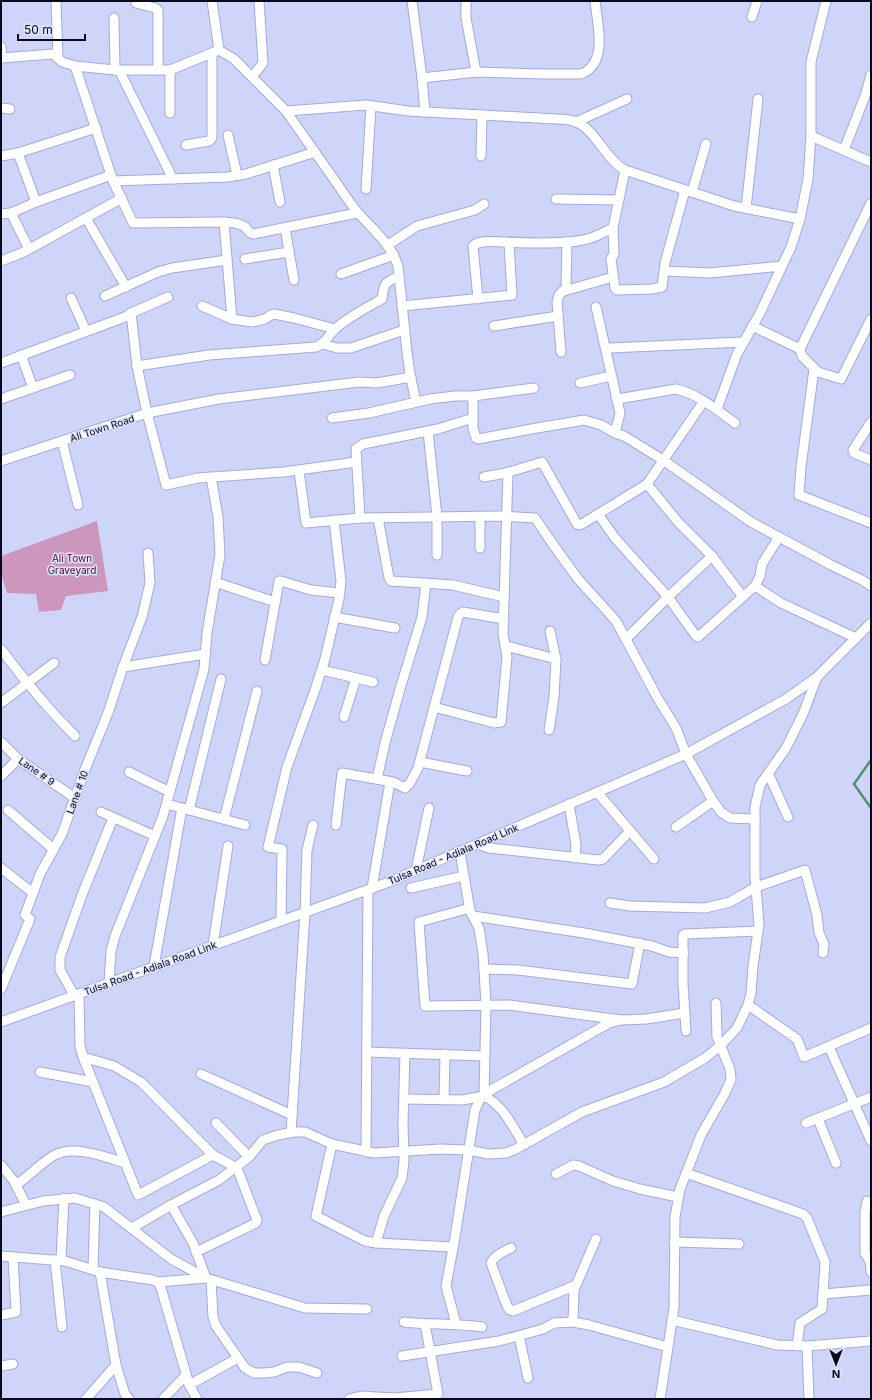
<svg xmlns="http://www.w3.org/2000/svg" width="872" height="1400" font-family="Inter,sans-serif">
<rect width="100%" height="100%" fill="#cfd5f8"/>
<!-- green -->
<path fill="#cd97bd" d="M 97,521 L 108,591 L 66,596 L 61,610 L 39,612 L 36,594 L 7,593 L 1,573 L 1,556 Z"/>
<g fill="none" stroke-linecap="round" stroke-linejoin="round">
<!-- stream -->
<path stroke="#53926f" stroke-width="2.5" d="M 871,760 L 854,784 L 871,808"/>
<!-- street casing -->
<g stroke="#a2aae1" stroke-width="11">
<g id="street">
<path d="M 56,1 L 58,58"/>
<path d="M 412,1 L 422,78 L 425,112"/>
<path d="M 466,1 L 466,18 L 476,72"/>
<path d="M 136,3 L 155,8 L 158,10 L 158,70"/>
<path d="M 752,17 L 757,1"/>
<path d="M 114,18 L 115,70"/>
<path d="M 1,47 L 2,58"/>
<path d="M 219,50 L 234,59 L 286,111 L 354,208 C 370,228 389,240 398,266 L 407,352 L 410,374 L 416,402"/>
<path d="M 1,58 L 53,54 L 62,62 L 75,66 L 115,70 L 170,70 L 219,50 L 212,1"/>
<path d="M 75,66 L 113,181 L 133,223 L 224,222 L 232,319"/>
<path d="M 119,70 L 173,179"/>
<path d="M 170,70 L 170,113"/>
<path d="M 252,77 L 263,63 L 259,1"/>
<path d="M 422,78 L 476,72 L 544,74 L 581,74 C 609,63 597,23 595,1"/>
<path d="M 1,108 L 10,109"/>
<path d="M 286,111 L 366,105 L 408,111 L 557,119 C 563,119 571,120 576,122 C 595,129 606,160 625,170 L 734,206 L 800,219"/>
<path d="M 576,122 L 627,99"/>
<path d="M 228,135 L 237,175"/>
<path d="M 811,136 L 871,162"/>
<path d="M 186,145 L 209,141 L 212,138 L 212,53"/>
<path d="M 844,150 L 865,96 L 871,75"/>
<path d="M 1,156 L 18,153 L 96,128"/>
<path d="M 481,156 L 482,115"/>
<path d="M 273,165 L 280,202"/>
<path d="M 625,170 L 613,228 L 614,254 L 611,259 L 615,288 L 617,290 L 652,289 L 662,287 L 665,263 L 685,190"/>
<path d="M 113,181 L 228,177 L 246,174 L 315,152"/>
<path d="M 366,189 L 371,106"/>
<path d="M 692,192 L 706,144"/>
<path d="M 556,199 L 619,200"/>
<path d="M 36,202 L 111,175"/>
<path d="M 746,208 L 758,99"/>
<path d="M 11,213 L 36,202 L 18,153"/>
<path d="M 1,214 L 11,213 L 29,249"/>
<path d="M 86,218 L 126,287"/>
<path d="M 224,222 C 231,223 239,222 245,227 C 248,230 249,233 253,234 L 357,213"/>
<path d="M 285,228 L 294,280"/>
<path d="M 388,245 L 417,226 L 475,210 L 484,204"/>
<path d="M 245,259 L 289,252"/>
<path d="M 1,261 L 24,252 L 122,198"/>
<path d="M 665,271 L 710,273 L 782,266"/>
<path d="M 341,274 L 394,255"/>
<path d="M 564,291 L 613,277"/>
<path d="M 105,296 L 158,272 L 172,268 L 227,260"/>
<path d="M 71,298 L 86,331"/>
<path d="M 478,299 L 473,246 C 480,239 496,242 505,242 C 528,243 570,245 591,238 C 599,235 606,231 613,228"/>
<path d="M 202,306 L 232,319 L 252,322 L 265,319 L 269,316 L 274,314 L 294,318 L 335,329"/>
<path d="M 402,306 L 512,295 L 509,243"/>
<path d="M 596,307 L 620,413 L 615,433"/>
<path d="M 131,313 L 168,297"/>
<path d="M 494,326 L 558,316"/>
<path d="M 752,326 L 800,349 L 802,356 L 818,372 L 841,379 L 871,319"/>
<path d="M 323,344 L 337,348 L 351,348 L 404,330"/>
<path d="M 800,349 L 871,203"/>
<path d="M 606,350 L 610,348 L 743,342"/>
<path d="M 561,352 L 557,302 L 559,295 L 566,288 L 567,242"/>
<path d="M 21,355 L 33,388"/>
<path d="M 1,363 L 125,317 L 131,313 L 137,366 L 147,413 L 219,399 L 359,382 L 377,383 L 411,377"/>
<path d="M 137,366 L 209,355 L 316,347 C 326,343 329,334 336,328 C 350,316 366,308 382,299 C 384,283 384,283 399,276"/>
<path d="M 814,369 L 801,467 L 799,495 L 871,523"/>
<path d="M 580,383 L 611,376"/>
<path d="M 473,396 L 473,428 L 476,438 L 478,439 L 537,428 L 584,420 L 601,425 L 615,433 L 624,436 L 663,460 L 751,522 L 831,565 L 862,580 L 871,586"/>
<path d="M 616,398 L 618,399 L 676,389 C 698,394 717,410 735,423"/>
<path d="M 1,399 L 70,375"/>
<path d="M 717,409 L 737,354 L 760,313 L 791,247 L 800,219 L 808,179 L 811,136 L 811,62 L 826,1"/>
<path d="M 332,418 L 369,413 L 430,399 L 455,396 L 473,396 L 534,388"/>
<path d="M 473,418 L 438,429 L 363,444 L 356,449 L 360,518 L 501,516 L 535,518 L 552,543 L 578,579 L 616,621 L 657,697 L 676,728 L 686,754 L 713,801 L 721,812 L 730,818 L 755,819"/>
<path d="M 871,422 L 853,450 L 854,453 L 871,460"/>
<path d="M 428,431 L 437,517 L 437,555"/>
<path d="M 62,441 L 78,505"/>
<path d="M 1,461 L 147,413 L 166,485 L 198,478 L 284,472 L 356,462"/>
<path d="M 299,471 L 306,523 L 360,518"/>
<path d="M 484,477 L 506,473 L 542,462 L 577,524 L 579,525 L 582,524 L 647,484 L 704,401"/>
<path d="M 647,484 L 678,522 L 712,556 L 743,597"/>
<path d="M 598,514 L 615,538 L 668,597 L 696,636 L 698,637 L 755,586 L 760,576 L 762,564 L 779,537"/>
<path d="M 378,518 L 389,578 L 391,581 L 453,585 L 504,597"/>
<path d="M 480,548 L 480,516"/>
<path d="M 215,582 L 275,602"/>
<path d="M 755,586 L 781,603 L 856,638"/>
<path d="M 334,617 L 395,628"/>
<path d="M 626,639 L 668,597 L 712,556"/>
<path d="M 506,646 L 556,659"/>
<path d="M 1,649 C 24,680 48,709 75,736"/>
<path d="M 265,660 L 279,581 L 281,581 L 311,590 L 340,593"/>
<path d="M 123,667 L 142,617 L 150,583 L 148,553"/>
<path d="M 322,670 L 373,682"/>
<path d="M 1,703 L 54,663"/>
<path d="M 434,707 L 494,723 L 501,722 L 507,657 L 503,634 L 508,472"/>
<path d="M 344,717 L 356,678"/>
<path d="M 549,730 L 554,697 L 556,659 L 550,631"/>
<path d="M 1,742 L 18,759 L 75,798"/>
<path d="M 420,762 L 467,771"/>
<path d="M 129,772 L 170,792"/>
<path d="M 768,773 L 788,817"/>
<path d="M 1,776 L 18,759"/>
<path d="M 377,779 L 385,743 L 400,689 L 422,617 L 426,583"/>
<path d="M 597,792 L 654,859"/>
<path d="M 167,804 L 245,825"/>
<path d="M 569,804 L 576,845 L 575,858"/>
<path d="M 8,810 L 53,849"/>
<path d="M 189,810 L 221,679"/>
<path d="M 101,812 L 155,836"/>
<path d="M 224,819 L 257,691"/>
<path d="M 336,825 L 342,773 L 393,782 L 405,788 L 410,783 L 418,768 L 458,617 L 460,614 L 463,612 L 504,619"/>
<path d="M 676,827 L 713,801"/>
<path d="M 478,844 L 489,848 L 598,860 L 603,859 L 630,831"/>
<path d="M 1,868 L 33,893"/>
<path d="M 416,870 L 429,808"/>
<path d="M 372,888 L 390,782"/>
<path d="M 411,888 L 464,876"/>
<path d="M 610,903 L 630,906 L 705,908 L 730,902 L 756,887 L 805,870 L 817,915 L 819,933 L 824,944 L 823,953"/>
<path d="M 470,908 L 419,922 L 425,1006 L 509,1005 L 621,1020"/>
<path d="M 473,916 L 584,933 L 652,946 L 669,952 L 684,953"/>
<path d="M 281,921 L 282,849 L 268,847 L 287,767 L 315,690 L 325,659 L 339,599 L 341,581 L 334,520"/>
<path d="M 213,945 L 228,846"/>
<path d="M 154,966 L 182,808"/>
<path d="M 484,969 L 518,970 L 632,984 L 640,943"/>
<path d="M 109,983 L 111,951 L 115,936 L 163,816 L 204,669 L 207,633 L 220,555 L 218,517 L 211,477"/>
<path d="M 1,989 L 30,919 L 25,915 L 40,874 L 62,834 L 84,772 L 108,713 L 123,667 L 205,654"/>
<path d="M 79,994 L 80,1046 L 83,1057 L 138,1195 L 213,1155"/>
<path d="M 74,995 L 60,970 L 60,957 L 82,895 L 113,818"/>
<path d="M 748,1005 L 797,1039 L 804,1057 L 871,1028"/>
<path d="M 1,1022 L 389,882 L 686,754 L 786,699 L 817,677 L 871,623"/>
<path d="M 686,1031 L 683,984 L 683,935 L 685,934 L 758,931"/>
<path d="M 829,1047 L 871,1141"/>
<path d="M 367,1052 L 484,1056"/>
<path d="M 83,1057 L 114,1066 L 141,1082 L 213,1155 L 237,1168 L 257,1220 L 256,1223 L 196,1252"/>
<path d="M 40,1072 L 93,1082"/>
<path d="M 201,1074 L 292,1115"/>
<path d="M 484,1096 C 503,1105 513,1127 524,1145"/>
<path d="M 404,1099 L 462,1100 L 484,1096 L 491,1090 L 609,1023 L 621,1020 L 646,1019 L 685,1013"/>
<path d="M 444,1100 L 445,1054"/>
<path d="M 818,1119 L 836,1163"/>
<path d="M 216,1123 L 249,1157"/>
<path d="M 806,1123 L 871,1097"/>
<path d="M 291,1132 L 305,912 L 307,850 L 313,825"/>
<path d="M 332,1144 L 316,1216 L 365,1241 L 376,1243 L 453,1247"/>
<path d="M 366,1152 L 368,890"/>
<path d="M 1,1165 L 14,1181 L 26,1205"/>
<path d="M 686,1173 L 803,1214 L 807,1218 L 825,1262 L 822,1309 L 800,1323 L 797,1346"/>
<path d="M 556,1174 L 573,1165 L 579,1166 L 613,1181 L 640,1189 L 678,1197"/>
<path d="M 16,1185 C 29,1176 40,1164 53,1156 C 73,1144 105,1157 125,1163"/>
<path d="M 867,1201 L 865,1212 L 865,1253 L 870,1261 L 871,1272"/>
<path d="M 1,1212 L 43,1201 L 75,1198 L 104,1207 L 171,1259 L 206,1278 L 305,1308 L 367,1309"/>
<path d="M 132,1228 L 171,1205 L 219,1180 L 249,1157 L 263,1140 L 278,1135 L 294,1132 L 305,1132 L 332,1144 L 374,1153 L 441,1149 L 469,1150 L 488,1154 L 506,1153 L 516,1149 L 582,1112 L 664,1082 L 705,1058 L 720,1046 L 737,1028 L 748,1005 L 751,993 L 753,966 L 759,924 L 755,877 L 755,807 L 760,785 L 786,748 L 803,714 L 817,677"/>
<path d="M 674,1242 L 739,1244"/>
<path d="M 376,1243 L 384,1216 L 402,1178 L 404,1161 L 403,1122 L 405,1053"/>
<path d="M 511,1248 C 503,1252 495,1255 491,1263 L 507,1306 L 510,1310 L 513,1311 L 576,1285"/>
<path d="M 1,1256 L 65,1261 L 100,1272 L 153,1280 L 158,1282 L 161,1288 L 189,1384 L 197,1399"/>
<path d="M 55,1260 L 62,1327"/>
<path d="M 61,1260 L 64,1198"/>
<path d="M 93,1269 L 95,1204"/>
<path d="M 100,1272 L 116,1365 L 125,1394 L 129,1399"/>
<path d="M 211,1280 L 213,1317 L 216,1326 L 245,1368 L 254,1373 L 264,1373 L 274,1372 L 287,1367 L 299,1367 L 317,1373"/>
<path d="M 158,1282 L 206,1278 L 193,1243 L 171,1205"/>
<path d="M 823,1294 L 871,1290"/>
<path d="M 1,1315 L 16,1312 L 13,1257"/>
<path d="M 455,1320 L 446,1286 L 455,1237 L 475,1110 L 480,1099 L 484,1096 L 486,1005 L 483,954 L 479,928 L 470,911 L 460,852"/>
<path d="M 672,1320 L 777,1345 L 807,1346 L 871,1341"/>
<path d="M 404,1322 C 430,1325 456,1323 482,1327"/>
<path d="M 573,1322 L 574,1290 L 596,1239"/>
<path d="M 519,1336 L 528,1378"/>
<path d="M 807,1346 L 809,1399"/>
<path d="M 402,1356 L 499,1341 L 543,1329 L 554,1323 L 573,1322 L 589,1325 L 668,1347"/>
<path d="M 1,1366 L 13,1364"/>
<path d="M 189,1385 L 238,1358"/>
<path d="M 86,1399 L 116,1365"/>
<path d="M 163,1399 L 186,1375"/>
<path d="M 349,1399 L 361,1396 L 394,1398 L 438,1394 L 425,1324"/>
<path d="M 660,1399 L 674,1308 L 675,1217 L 680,1189 L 701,1135 L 724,1095 L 731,1080 L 730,1069 L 717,1037 L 716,1003"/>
</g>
</g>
<!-- street -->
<use href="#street" stroke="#fff" stroke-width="9"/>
</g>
<g text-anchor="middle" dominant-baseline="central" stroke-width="3" stroke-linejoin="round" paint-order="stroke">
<!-- street labels -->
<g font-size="10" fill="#08091c" stroke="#dfe3fa">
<text transform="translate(102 428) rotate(-18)">Ali Town Road</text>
<text transform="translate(37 771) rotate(35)">Lane # 9</text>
<text transform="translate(77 792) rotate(-70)">Lane # 10</text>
<text transform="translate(453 854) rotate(-23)">Tulsa Road - Adiala Road Link</text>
<text transform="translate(150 968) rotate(-20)">Tulsa Road - Adiala Road Link</text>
</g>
<!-- park labels -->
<g font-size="10" fill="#4c083f" stroke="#dfe3fa">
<text x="72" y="558">Ali Town<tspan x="72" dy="12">Graveyard</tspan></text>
</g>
</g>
<!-- border -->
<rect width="872" height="1400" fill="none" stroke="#08091c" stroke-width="4"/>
<!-- north arrow -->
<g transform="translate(836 1364) rotate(180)" stroke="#dfe3fa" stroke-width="3" paint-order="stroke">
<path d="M0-3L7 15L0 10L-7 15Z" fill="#08091c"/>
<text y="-6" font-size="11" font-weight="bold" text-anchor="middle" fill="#08091c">N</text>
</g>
<!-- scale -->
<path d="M18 34v6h67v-6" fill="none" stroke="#08091c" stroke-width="2"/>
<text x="24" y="34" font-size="12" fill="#08091c" stroke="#dfe3fa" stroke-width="3" paint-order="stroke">50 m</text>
</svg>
